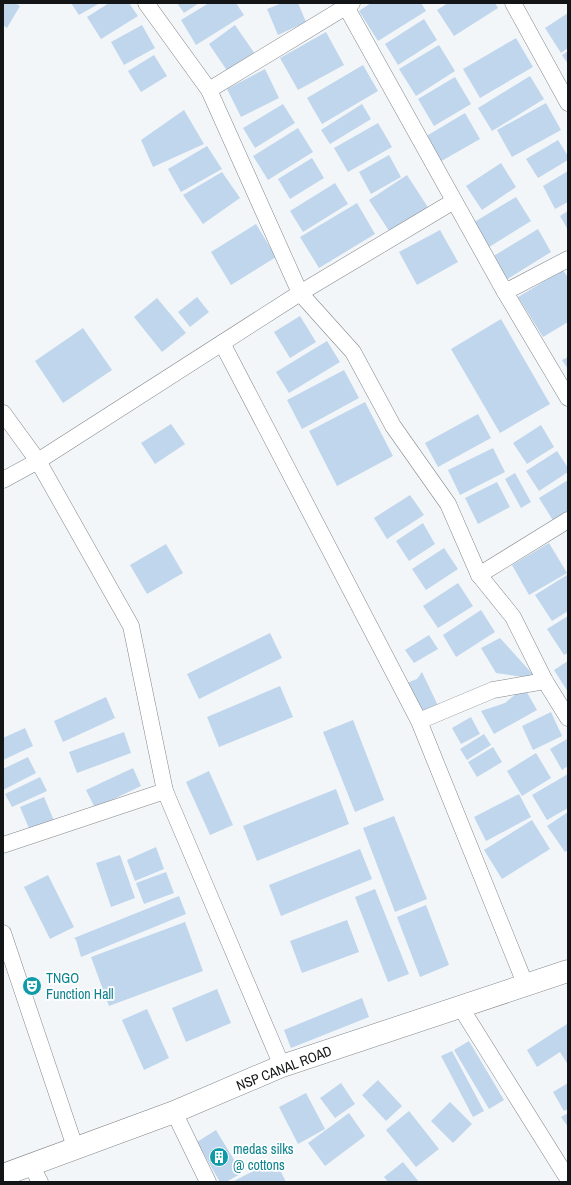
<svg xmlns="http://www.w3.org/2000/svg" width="571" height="1185" font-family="'Archivo Narrow',sans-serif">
<rect width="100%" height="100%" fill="#f2f6f9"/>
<!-- building -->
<g fill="#c0d6ed">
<path d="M 3,3 L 15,3 L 20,6 L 7,28 L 3,25 Z"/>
<path d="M 71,3 L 100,3 L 79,15 Z"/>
<path d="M 109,3 L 129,3 L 138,16 L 101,39 L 87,17 Z"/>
<path d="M 177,3 L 199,3 L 184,13 Z"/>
<path d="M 209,3 L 236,3 L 244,15 L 196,45 L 181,20 Z"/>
<path d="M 282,3 L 298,3 L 306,22 L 278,35 L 267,9 Z"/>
<path d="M 371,3 L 421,3 L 426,11 L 378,41 L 359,11 Z"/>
<path d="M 448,3 L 495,3 L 498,8 L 454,36 L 437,10 Z"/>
<path d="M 568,13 L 568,48 L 561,53 L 545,28 Z"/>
<path d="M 424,19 L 437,40 L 398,65 L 385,44 Z"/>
<path d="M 142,25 L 155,48 L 124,65 L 111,42 Z"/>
<path d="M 235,25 L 255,54 L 228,72 L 209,44 Z"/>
<path d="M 326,32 L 344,65 L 298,90 L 280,58 Z"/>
<path d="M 516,38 L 533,67 L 480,98 L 463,69 Z"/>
<path d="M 439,45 L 455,71 L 416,96 L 399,69 Z"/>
<path d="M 568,51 L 568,64 L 562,55 Z"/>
<path d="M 154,55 L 167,76 L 141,92 L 128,71 Z"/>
<path d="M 363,65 L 378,91 L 322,124 L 307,98 Z"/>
<path d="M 265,69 L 279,98 L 241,117 L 227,89 Z"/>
<path d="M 530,76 L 544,99 L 492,131 L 478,108 Z"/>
<path d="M 455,77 L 471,104 L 434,126 L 418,99 Z"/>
<path d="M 546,103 L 561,130 L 512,157 L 497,130 Z"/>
<path d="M 283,104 L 295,123 L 255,148 L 243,128 Z"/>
<path d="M 362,104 L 371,119 L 330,144 L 321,130 Z"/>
<path d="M 184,110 L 204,144 L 153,167 L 141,140 Z"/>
<path d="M 465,113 L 480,139 L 438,163 L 423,138 Z"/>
<path d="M 378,123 L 392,147 L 348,172 L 334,148 Z"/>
<path d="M 298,128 L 313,152 L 268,180 L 253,156 Z"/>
<path d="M 558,140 L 568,156 L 568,160 L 538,178 L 526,159 Z"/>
<path d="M 207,146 L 222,169 L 181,192 L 168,169 Z"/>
<path d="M 389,155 L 401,177 L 371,194 L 359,172 Z"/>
<path d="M 312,158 L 324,178 L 290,199 L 278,179 Z"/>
<path d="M 501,163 L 516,187 L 482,210 L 466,186 Z"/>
<path d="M 568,171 L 568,202 L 555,209 L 543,186 Z"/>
<path d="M 222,172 L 240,198 L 203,224 L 183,195 Z"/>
<path d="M 407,175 L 429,209 L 391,234 L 369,200 Z"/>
<path d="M 335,183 L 348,204 L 303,232 L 290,211 Z"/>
<path d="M 516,197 L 531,221 L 486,249 L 471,224 Z"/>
<path d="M 357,203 L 375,234 L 319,268 L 300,237 Z"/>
<path d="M 568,211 L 568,230 L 560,216 Z"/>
<path d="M 256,224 L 276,257 L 231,285 L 211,252 Z"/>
<path d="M 538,229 L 551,252 L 506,280 L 492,257 Z"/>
<path d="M 440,230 L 458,262 L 417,285 L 399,252 Z"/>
<path d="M 563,270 L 568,278 L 568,322 L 543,337 L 518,297 Z"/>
<path d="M 197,297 L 209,312 L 190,327 L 178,312 Z"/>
<path d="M 157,298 L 186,333 L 162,352 L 134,317 Z"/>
<path d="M 300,316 L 316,342 L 290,358 L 274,332 Z"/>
<path d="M 501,319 L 550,404 L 500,433 L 451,349 Z"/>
<path d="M 83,328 L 112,370 L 63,403 L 35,361 Z"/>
<path d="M 327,341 L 340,362 L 289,393 L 276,372 Z"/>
<path d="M 568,357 L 568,369 L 562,360 Z"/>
<path d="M 344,370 L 359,398 L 302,429 L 287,400 Z"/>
<path d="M 365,402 L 393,456 L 337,486 L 309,431 Z"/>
<path d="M 478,414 L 491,438 L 438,467 L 425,443 Z"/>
<path d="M 171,424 L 185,444 L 155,464 L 141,443 Z"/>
<path d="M 541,425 L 554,447 L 527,464 L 513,443 Z"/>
<path d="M 493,448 L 505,472 L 460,495 L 448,470 Z"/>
<path d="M 557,451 L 568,468 L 568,472 L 539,491 L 526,471 Z"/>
<path d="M 515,473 L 531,502 L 521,508 L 505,479 Z"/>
<path d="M 568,480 L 568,513 L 554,522 L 539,498 Z"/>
<path d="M 497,482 L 510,507 L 478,524 L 465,498 Z"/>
<path d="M 410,495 L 424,515 L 387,539 L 374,518 Z"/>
<path d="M 423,523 L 435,544 L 409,561 L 396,541 Z"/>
<path d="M 549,543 L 567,573 L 529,595 L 512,565 Z"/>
<path d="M 166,544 L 183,573 L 147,594 L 130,565 Z"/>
<path d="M 444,548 L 458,569 L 426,590 L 412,569 Z"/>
<path d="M 567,575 L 568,611 L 552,621 L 535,595 Z"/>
<path d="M 458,583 L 473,606 L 438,628 L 423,606 Z"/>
<path d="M 481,610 L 495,632 L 456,657 L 443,635 Z"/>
<path d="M 568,616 L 568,653 L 564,655 L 547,629 Z"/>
<path d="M 270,633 L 282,658 L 199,699 L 187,674 Z"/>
<path d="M 429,635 L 438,649 L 414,663 L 405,650 Z"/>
<path d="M 500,638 L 537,679 L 496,673 L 481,648 Z"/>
<path d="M 568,661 L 568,692 L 554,670 Z"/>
<path d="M 422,672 L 441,712 L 418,717 L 404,684 L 417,679 Z"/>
<path d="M 280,686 L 293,717 L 219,747 L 207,717 Z"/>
<path d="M 524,687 L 537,710 L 494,734 L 481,711 L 505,703 Z"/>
<path d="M 106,697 L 115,718 L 63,742 L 54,721 Z"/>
<path d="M 551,712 L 562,736 L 533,750 L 522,726 Z"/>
<path d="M 471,717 L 480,734 L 461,744 L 452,728 Z"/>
<path d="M 353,720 L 384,800 L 355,812 L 323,732 Z"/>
<path d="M 25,728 L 33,746 L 3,760 L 3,738 Z"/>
<path d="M 124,732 L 131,753 L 77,773 L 69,752 Z"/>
<path d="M 484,734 L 491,745 L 467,760 L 460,749 Z"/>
<path d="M 567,739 L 568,766 L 562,770 L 550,749 Z"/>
<path d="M 493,747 L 502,762 L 477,777 L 468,762 Z"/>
<path d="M 536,753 L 551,778 L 522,796 L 507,771 Z"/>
<path d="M 28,757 L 36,773 L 3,790 L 3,769 Z"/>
<path d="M 133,768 L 141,786 L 95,808 L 86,790 Z"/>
<path d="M 209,771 L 233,825 L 210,835 L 186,782 Z"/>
<path d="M 568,774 L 568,808 L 547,820 L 532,795 Z"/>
<path d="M 40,777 L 47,791 L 12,807 L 5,794 Z"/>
<path d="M 336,789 L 349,824 L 257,861 L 243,826 Z"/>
<path d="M 519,794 L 531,817 L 486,841 L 474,817 Z"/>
<path d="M 44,797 L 55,823 L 31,833 L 20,807 Z"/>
<path d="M 568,812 L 568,850 L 565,852 L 547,826 Z"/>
<path d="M 394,816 L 427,899 L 395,912 L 363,828 Z"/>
<path d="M 532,820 L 550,849 L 502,879 L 484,850 Z"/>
<path d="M 156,847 L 164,869 L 135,881 L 127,860 Z"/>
<path d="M 360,849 L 372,879 L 281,916 L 269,885 Z"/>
<path d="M 120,855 L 135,898 L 111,907 L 96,863 Z"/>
<path d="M 166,872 L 174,893 L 144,904 L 136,883 Z"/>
<path d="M 48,875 L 74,927 L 50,939 L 24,887 Z"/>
<path d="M 375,889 L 409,974 L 388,982 L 355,897 Z"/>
<path d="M 179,896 L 186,914 L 81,957 L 76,940 L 74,938 Z"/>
<path d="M 426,905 L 449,965 L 420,977 L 397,917 Z"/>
<path d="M 347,920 L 359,952 L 302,973 L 290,941 Z"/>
<path d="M 185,922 L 203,971 L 109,1006 L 91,957 Z"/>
<path d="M 217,989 L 231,1023 L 186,1042 L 172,1008 Z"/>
<path d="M 362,998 L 369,1017 L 291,1048 L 284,1030 Z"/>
<path d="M 147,1009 L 169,1058 L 144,1070 L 122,1020 Z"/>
<path d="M 567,1024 L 568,1065 L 560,1052 L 537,1067 L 527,1050 Z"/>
<path d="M 469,1041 L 504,1100 L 489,1109 L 454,1050 Z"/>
<path d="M 452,1051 L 484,1111 L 473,1117 L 441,1056 Z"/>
<path d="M 378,1080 L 402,1106 L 386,1121 L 362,1095 Z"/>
<path d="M 341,1083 L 355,1104 L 335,1118 L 320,1098 Z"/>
<path d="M 568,1083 L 568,1109 L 564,1111 L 553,1092 Z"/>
<path d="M 306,1093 L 325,1129 L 298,1144 L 279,1107 Z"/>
<path d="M 450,1102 L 472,1124 L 453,1143 L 431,1121 Z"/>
<path d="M 409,1111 L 439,1149 L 416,1167 L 386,1130 Z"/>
<path d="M 349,1113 L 365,1136 L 325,1166 L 308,1143 Z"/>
<path d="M 568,1113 L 568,1127 L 561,1117 Z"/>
<path d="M 216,1130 L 242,1173 L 226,1182 L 220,1182 L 197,1142 Z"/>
<path d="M 275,1160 L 286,1182 L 232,1182 Z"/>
<path d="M 403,1162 L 419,1182 L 388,1182 L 384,1177 Z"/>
</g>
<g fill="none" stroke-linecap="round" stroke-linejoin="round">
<!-- street casing -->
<g stroke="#84878a" stroke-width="17">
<g id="street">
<path d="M 146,3 L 209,90 L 300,293 L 353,352 L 393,426 L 448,504 L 479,575 L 513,617 L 545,681 L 568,718"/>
<path d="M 344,3 L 505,292 L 568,398"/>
<path d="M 513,3 L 568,103"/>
<path d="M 209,90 L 352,3"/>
<path d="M 505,292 L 568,259"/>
<path d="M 222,343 L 419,721 L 526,986"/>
<path d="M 3,413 L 38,461 L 131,626 L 165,791 L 282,1066"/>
<path d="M 3,480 L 38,461 L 300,293 L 454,201"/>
<path d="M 479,575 L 568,520"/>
<path d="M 419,721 L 493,690 L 545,681"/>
<path d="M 3,845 L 165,791"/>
<path d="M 3,933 L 76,1150"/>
<path d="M 461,1008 L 568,1179"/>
<path d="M 174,1112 L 208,1182"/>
<path d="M 31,1165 L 40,1182"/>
</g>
</g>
<!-- secondary casing -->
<g stroke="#84878a" stroke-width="23">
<path id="secondary" d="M 3,1175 L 174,1112 L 282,1066 L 568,971"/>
</g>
<!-- street -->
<use href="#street" stroke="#fff" stroke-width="16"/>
<!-- secondary -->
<use href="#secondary" stroke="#fff" stroke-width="22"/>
</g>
<!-- icons -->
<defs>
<g id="theatre-disc" transform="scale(1)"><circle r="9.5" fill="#0f9aa8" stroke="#fff"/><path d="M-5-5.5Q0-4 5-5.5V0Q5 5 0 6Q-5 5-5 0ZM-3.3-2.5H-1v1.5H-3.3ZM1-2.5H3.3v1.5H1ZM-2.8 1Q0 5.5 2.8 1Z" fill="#fff"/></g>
<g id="building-disc" transform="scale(1)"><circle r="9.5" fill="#0f9aa8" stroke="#fff"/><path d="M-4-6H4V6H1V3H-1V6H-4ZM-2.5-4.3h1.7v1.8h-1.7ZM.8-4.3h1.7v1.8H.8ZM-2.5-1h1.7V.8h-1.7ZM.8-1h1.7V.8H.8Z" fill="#fff"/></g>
</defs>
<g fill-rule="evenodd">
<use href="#theatre-disc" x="32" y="986"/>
<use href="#building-disc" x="219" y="1157"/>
</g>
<g text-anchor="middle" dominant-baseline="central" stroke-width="3.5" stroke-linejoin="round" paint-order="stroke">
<!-- culture labels -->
<g font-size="14" fill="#0d838f" stroke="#fff" text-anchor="start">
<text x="46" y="978">TNGO<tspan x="46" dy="16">Function Hall</tspan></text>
<text x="233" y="1149">medas silks<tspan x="233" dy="16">@ cottons</tspan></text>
</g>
<!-- street labels -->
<g font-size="14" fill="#141516" stroke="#fff">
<text transform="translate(284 1068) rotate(-21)">NSP CANAL ROAD</text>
</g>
</g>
<!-- border -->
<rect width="571" height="1185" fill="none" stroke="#141516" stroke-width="8"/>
</svg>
